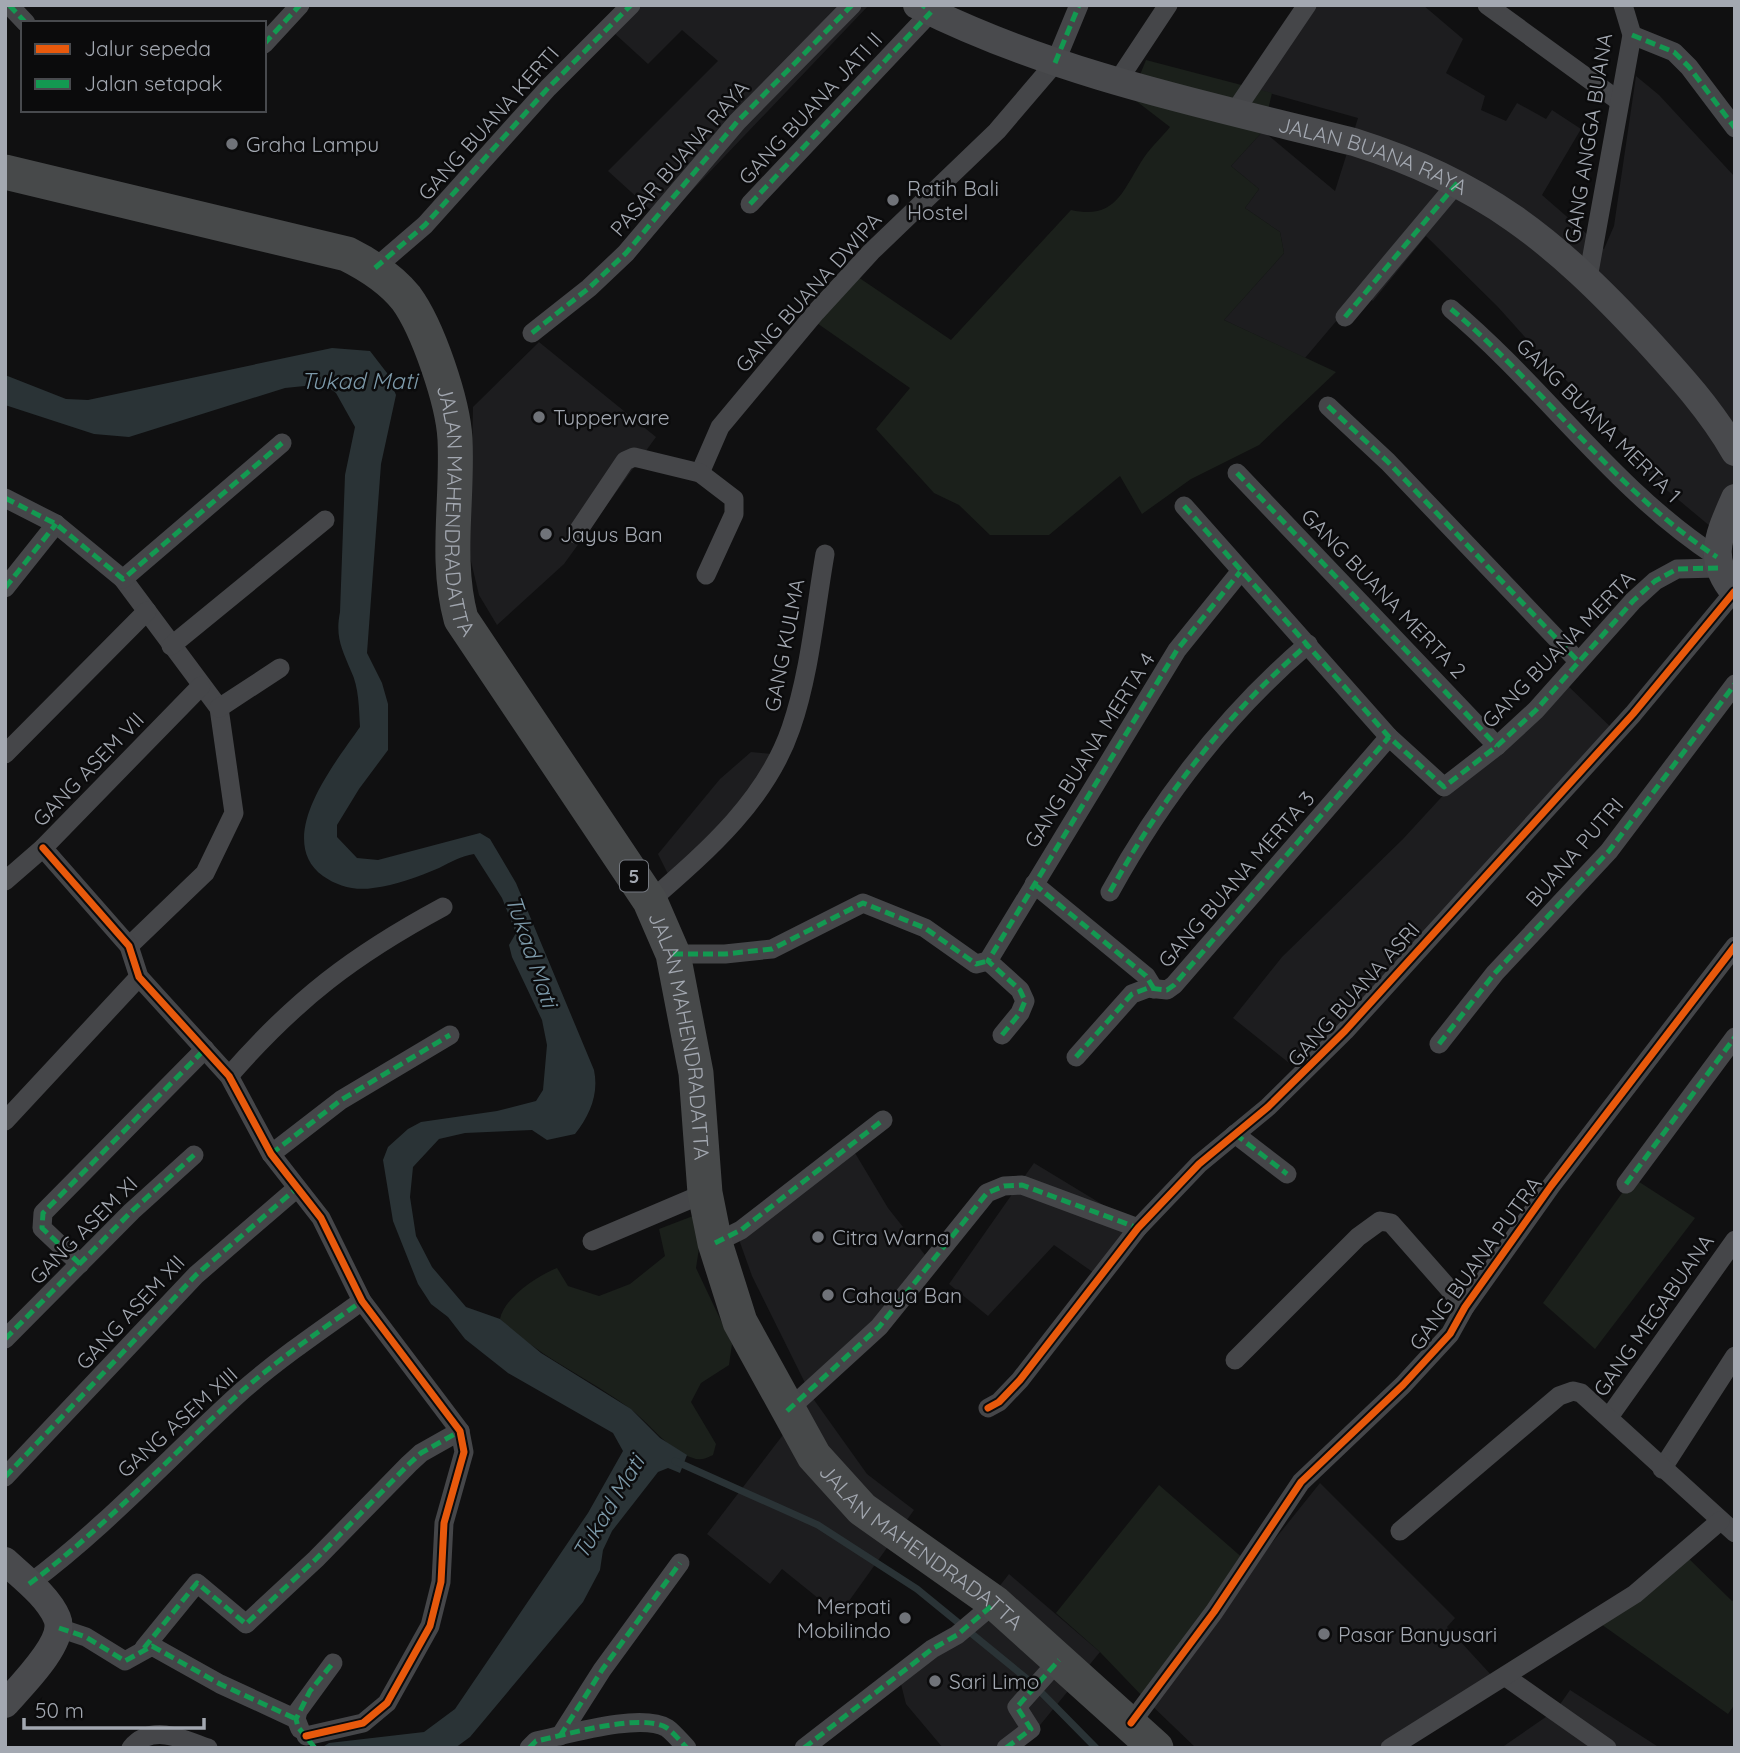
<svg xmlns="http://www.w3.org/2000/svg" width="1740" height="1753" font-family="Quicksand,sans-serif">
<rect width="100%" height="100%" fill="#101011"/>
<!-- built -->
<g fill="#1d1d1f">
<path d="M 638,5 L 869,5 L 663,221 L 608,171 L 718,61 L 682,30 L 648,64 L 613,32 Z"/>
<path d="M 1317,5 L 1423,5 L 1463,39 L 1446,73 L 1485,96 L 1481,110 L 1506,121 L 1517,103 L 1546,119 L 1552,110 L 1581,129 L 1542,195 L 1604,249 L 1614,226 L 1636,76 L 1659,95 L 1735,177 L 1735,547 L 1632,461 L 1625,436 L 1549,364 L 1498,307 L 1426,236 L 1373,301 L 1360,293 L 1305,358 L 1224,320 L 1284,253 L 1280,232 L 1245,208 L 1259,189 L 1231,166 L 1263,131 L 1335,191 L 1358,118 L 1255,89 Z"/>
<path d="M 539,342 L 656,437 L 564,564 L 497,625 L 479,595 L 470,557 L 473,407 Z"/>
<path d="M 1566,684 L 1618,734 L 1304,1075 L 1233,1018 L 1282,957 L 1403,839 L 1471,765 Z"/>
<path d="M 751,752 L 781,755 L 671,880 L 658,854 L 720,779 Z"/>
<path d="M 852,1148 L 888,1208 L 925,1255 L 812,1397 L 867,1474 L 914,1510 L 839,1615 L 782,1569 L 770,1584 L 707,1534 L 812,1397 L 752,1276 L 737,1234 Z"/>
<path d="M 1034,1163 L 1146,1231 L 1107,1282 L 1054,1245 L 988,1316 L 949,1284 Z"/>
<path d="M 1320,1483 L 1455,1618 L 1447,1627 L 1493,1677 L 1390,1748 L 1196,1748 L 1146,1700 Z"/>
<path d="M 1009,1574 L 1100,1652 L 1036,1730 L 1015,1748 L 943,1748 L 906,1704 L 899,1676 L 970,1624 Z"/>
<path d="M 1570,1690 L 1660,1748 L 1501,1748 L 1556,1710 Z"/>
</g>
<!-- green -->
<g fill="#1b201b">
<path d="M 1146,60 L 1272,93 L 1263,131 L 1231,166 L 1259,189 L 1245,208 L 1280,232 L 1284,253 L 1224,320 L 1336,372 L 1259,445 L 1191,479 L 1142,514 L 1120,476 L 1049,535 L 990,535 L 959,505 L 934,493 L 876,429 L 910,388 L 814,321 L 855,275 L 951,340 L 1071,210 C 1114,220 1122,193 1141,162 C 1149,149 1161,138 1170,127 L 1131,97 Z"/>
<path d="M 1633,1178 L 1695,1218 L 1595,1349 L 1543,1303 Z"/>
<path d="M 693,1216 L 701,1235 L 696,1268 L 732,1344 L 729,1365 L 701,1383 L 691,1402 L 716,1444 L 713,1455 C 707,1458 700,1461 693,1458 C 666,1449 651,1424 629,1408 C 587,1377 537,1356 500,1319 C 504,1298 537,1276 557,1268 L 568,1286 L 599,1296 L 630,1284 L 665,1256 L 659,1229 Z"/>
<path d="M 1159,1485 L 1253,1567 L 1146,1700 L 1100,1652 L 1056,1613 Z"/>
<path d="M 1686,1556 L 1732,1601 L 1735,1599 L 1735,1704 L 1728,1714 L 1591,1617 Z"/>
</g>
<!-- water -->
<path fill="#2a3336" d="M 332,348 L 370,351 L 387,373 L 396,395 L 381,464 L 367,653 L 382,683 L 388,704 L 388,750 L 359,789 L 337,825 L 337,837 L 357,858 L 378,860 L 480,833 L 490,839 L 516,883 L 594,1070 C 599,1094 590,1115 575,1134 L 547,1140 L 532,1130 L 465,1133 L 439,1139 L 413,1167 L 410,1197 L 416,1236 L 432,1267 L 466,1307 L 500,1319 L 541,1353 L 631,1409 L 660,1438 L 687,1455 L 680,1473 L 668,1468 L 658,1472 L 612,1531 L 603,1550 L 600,1570 L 583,1602 L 470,1737 L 455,1748 L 321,1748 L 329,1743 L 424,1732 L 455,1709 L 588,1513 L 623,1451 L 613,1433 L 508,1373 L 465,1339 L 448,1317 L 431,1304 L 418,1284 L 393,1221 L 383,1160 L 388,1147 L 408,1129 L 421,1122 L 497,1111 L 536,1101 L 543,1090 L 547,1045 L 542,1020 L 512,957 L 509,945 L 516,933 L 502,898 L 474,854 C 461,856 451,862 439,868 C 418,877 396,885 373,888 C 355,891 337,886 323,876 C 273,839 335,763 360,727 C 359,709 359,687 351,671 C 342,649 335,637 340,612 L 345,475 L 355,427 L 336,393 L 324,384 L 285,388 L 129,437 L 94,434 L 5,405 L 5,375 L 66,399 L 88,400 Z"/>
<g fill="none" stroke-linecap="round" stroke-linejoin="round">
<!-- stream -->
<path stroke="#2a3336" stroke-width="7" d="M 675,1461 L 818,1525 L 917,1589 L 1032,1683 L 1096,1748"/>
<!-- street -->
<g stroke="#454649" stroke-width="19">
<path d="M 9,5 L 26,23"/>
<path d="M 1487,5 L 1619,101"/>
<path d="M 1632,35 L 1674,52 L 1689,67 L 1735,128"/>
<path d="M 264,44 L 300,5"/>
<path d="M 1117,82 L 1168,5"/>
<path d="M 1235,111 L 1307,5"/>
<path d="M 750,204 L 931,12"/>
<path d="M 375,268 L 425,225 L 548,88 L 631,5"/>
<path d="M 1588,278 L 1632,35 L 1623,5"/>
<path d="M 1451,309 C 1544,387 1615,491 1717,557"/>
<path d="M 1345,317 L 1458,182"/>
<path d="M 532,333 L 589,288 L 626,253 L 737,122 L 852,5"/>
<path d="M 1328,406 L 1388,462 L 1578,661"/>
<path d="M 700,473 L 720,427 L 816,312 L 871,252 L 997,131 L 1055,63 L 1079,5"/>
<path d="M 1237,473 L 1497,746"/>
<path d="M 5,498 L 56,524 L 123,579 L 219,708 L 234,813 L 205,873 L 129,946"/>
<path d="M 1184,506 L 1389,737 L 1444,787 L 1497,746 L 1536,710 L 1633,601 L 1655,581 L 1677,569 L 1718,568"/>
<path d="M 576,534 L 625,461 L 634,457 L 700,473 L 734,499 L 734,514 L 706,575"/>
<path d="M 123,579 L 282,443"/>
<path d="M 5,588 L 56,524"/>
<path d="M 171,646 L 325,520"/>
<path d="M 219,708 L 280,668"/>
<path d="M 5,754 L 147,611"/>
<path d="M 43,848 L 129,946 L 139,977 L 229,1076 L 271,1154 L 321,1218 L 362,1301 L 460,1431 L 464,1452 L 444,1523 L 441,1582 L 430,1626 L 387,1703 L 363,1723 L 306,1736"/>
<path d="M 5,881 L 43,848 L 201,686"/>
<path d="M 1034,884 L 1146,976 L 1154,989"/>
<path d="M 1110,892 C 1161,799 1227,713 1308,644"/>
<path d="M 650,901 C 706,852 766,801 791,728 C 810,673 815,611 825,554"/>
<path d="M 673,954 L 725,954 L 772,949 L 863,903 L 925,928 L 976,964 L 988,961"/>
<path d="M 1002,1035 L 1020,1013 L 1025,1001 L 1020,990 L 988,961 L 1177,650 L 1240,572"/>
<path d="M 1439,1044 L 1495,973 L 1609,851 L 1735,684"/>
<path d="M 1076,1057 L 1132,994 L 1148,988 L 1167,990 L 1174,985 L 1389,737"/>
<path d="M 229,1076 C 296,999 354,955 443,907"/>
<path d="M 5,1121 L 139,977"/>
<path d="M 1235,1134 L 1287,1174"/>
<path d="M 271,1154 L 341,1100 L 450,1035"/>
<path d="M 1626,1184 L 1735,1037"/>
<path d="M 592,1241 L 705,1193"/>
<path d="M 715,1243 L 741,1230 L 883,1120"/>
<path d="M 80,1264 L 42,1228 L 43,1213 L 205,1049"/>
<path d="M 5,1339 L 132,1211 L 194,1155"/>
<path d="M 1235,1360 L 1358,1237 L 1380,1221 L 1391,1223 L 1465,1307"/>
<path d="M 988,1408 L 999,1402 L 1020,1380 L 1138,1228 L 1199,1164 L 1268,1107 L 1345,1031 L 1633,714 L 1734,592"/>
<path d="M 787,1411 L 879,1327 L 987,1193 L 1004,1186 L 1022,1185 L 1138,1228"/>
<path d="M 1609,1417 L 1735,1240"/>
<path d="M 1662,1469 L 1735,1356"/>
<path d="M 5,1477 L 196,1275 L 297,1188"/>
<path d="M 1400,1531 L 1559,1396 L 1573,1391 L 1581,1393 L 1735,1533"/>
<path d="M 29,1584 C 106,1527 171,1455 242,1391 C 280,1358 321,1330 362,1301"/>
<path d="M 59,1628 L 86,1637 L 125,1661 L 152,1646 L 220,1684 L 296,1719"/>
<path d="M 144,1648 L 197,1583 L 246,1624 L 316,1559 L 409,1464 L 421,1453 L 460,1431"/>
<path d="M 1506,1677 L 1607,1748"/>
<path d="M 1131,1723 L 1214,1612 L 1301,1482 L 1403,1385 L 1450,1334 L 1465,1307 L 1551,1186 L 1735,946"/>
<path d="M 300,1729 L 296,1719 L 298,1711 L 333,1663"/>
<path d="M 560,1736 L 602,1670 L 680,1563"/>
<path d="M 131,1748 C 152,1723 182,1739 208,1748"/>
<path d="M 529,1748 L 536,1741 C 566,1735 641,1712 667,1728 C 674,1733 681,1742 687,1748"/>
<path d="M 804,1748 L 932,1649 L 957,1635 L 995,1603"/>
<path d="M 1006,1748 L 1031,1729 L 1017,1707 L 1059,1660"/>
<path d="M 1390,1748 L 1635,1594 L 1720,1521"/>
</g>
<!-- secondary -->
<g stroke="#494a4d" stroke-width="28">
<path id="s1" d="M 917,5 C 1054,74 1206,105 1354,142 C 1484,183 1554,240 1646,339 C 1678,374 1711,410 1735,452"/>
<path d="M 1735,498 C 1719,535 1706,559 1735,593"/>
<path d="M 5,1561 C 21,1576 48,1596 57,1618 C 67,1641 20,1687 5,1704"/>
</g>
<!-- highway -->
<path stroke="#47494a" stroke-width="35" id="s2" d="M 5,172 L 347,254 C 369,265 390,278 406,298 C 428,328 453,402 455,439 C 458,500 445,560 461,619 L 650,901 L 673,954 L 696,1073 L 705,1193 L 715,1243 L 740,1322 L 814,1456 L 862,1509 L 995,1603 L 1156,1748"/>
<!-- quiet -->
<g stroke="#139951" stroke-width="5" stroke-dasharray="10 5" stroke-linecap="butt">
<path d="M 9,5 L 26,23"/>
<path d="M 922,8 L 924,5"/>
<path d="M 1632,35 L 1674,52 L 1689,67 L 1735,128"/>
<path d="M 264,44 L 300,5"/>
<path d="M 1055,63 L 1079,5"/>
<path d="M 750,204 L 931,12"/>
<path d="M 375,268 L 425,225 L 548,88 L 631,5"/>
<path d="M 1451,309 C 1544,387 1615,491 1717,557"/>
<path d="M 1345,317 L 1458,182"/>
<path d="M 532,333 L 589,288 L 626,253 L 737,122 L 852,5"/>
<path d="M 1328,406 L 1388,462 L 1578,661"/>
<path d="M 1237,473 L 1497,746"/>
<path d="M 5,498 L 56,524 L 123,579 L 282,443"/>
<path d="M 1184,506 L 1389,737 L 1444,787 L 1497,746 L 1536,710 L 1633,601 L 1655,581 L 1677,569 L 1718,568"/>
<path d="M 5,588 L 56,524"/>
<path d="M 1034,884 L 1146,976 L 1154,989"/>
<path d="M 1110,892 C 1161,799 1227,713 1308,644"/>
<path d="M 673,954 L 725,954 L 772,949 L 863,903 L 925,928 L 976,964 L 988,961"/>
<path d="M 1002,1035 L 1020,1013 L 1025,1001 L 1020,990 L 988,961 L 1177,650 L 1240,572"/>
<path d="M 1439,1044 L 1495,973 L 1609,851 L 1735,684"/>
<path d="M 1076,1057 L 1132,994 L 1148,988 L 1167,990 L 1174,985 L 1389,737"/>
<path d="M 1235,1134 L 1287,1174"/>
<path d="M 271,1154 L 341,1100 L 450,1035"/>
<path d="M 1626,1184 L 1735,1037"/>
<path d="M 715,1243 L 741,1230 L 883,1120"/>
<path d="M 80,1264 L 42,1228 L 43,1213 L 205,1049"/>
<path d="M 5,1339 L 132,1211 L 194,1155"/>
<path d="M 787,1411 L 879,1327 L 987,1193 L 1004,1186 L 1022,1185 L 1138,1228"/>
<path d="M 5,1477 L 196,1275 L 297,1188"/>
<path d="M 29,1584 C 106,1527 171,1455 242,1391 C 280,1358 321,1330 362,1301"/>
<path d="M 59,1628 L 86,1637 L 125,1661 L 152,1646 L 220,1684 L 296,1719"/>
<path d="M 144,1648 L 197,1583 L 246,1624 L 316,1559 L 409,1464 L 421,1453 L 460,1431"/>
<path d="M 560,1736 L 602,1670 L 680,1563"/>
<path d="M 315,1748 L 298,1727 L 296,1719 L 310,1691 L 333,1663"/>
<path d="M 529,1748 L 536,1741 C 566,1735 641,1712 667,1728 C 674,1733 681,1742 687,1748"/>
<path d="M 804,1748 L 932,1649 L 957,1635 L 995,1603"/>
<path d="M 1006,1748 L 1031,1729 L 1017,1707 L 1059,1660"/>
</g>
<!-- cycleway casing -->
<g stroke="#0b0b0c" stroke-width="11">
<g id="cycleway">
<path d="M 43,848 L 129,946 L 139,977 L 229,1076 L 271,1154 L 321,1218 L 362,1301 L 460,1431 L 464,1452 L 444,1523 L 441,1582 L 430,1626 L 387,1703 L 363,1723 L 306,1736"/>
<path d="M 988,1408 L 999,1402 L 1020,1380 L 1138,1228 L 1199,1164 L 1268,1107 L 1345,1031 L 1633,714 L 1734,592"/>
<path d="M 1131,1723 L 1214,1612 L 1301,1482 L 1403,1385 L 1450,1334 L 1465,1307 L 1551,1186 L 1735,946"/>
</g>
</g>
<!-- cycleway -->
<use href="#cycleway" stroke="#e8590c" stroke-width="7"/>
</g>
<!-- markers -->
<g fill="#707379" stroke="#0b0b0c" stroke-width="2.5">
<circle cx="232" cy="144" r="7"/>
<circle cx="893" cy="200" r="7"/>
<circle cx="539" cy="417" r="7"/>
<circle cx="546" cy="534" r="7"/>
<circle cx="818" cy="1237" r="7"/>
<circle cx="828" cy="1295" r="7"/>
<circle cx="905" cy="1618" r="7"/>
<circle cx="1324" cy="1634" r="7"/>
<circle cx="935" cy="1681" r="7"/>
</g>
<g text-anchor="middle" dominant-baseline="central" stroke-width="5" stroke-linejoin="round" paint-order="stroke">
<!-- shield labels -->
<rect fill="#0b0b0c" stroke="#757980" stroke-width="2" x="620" y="860.5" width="28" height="31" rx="5"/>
<g font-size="19" font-weight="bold" fill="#a3a8b1">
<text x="634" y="876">5</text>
</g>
<!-- street labels -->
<g font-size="21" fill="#a3a8b1" stroke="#0b0b0c">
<text transform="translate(810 108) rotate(-47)">GANG BUANA JATI II</text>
<text transform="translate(488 123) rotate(-48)">GANG BUANA KERTI</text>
<text transform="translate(1588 138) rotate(-81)">GANG ANGGA BUANA</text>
<text stroke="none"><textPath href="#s1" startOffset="481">JALAN BUANA RAYA</textPath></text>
<text transform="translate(679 158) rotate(-49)">PASAR BUANA RAYA</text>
<text transform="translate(808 292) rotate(-48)">GANG BUANA DWIPA</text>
<text transform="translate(1599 420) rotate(45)">GANG BUANA MERTA 1</text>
<text stroke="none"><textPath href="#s2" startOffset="648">JALAN MAHENDRADATTA</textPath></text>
<text transform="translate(1384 593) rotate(46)">GANG BUANA MERTA 2</text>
<text transform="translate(784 645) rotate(-79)">GANG KULMA</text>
<text transform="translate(1558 649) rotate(-46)">GANG BUANA MERTA</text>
<text transform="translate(1089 750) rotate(-58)">GANG BUANA MERTA 4</text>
<text transform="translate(88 769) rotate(-46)">GANG ASEM VII</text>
<text transform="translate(1574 852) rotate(-49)">BUANA PUTRI</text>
<text transform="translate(1236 879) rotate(-49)">GANG BUANA MERTA 3</text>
<text transform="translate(1353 994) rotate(-48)">GANG BUANA ASRI</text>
<text stroke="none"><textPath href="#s2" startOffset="1236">JALAN MAHENDRADATTA</textPath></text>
<text transform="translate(83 1230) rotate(-45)">GANG ASEM XI</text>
<text transform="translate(1475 1263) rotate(-54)">GANG BUANA PUTRA</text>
<text transform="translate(130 1312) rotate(-47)">GANG ASEM XII</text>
<text transform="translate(1653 1315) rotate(-55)">GANG MEGABUANA</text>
<text transform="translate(177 1422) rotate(-42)">GANG ASEM XIII</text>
<text stroke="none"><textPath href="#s2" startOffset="1824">JALAN MAHENDRADATTA</textPath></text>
</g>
<!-- poi labels -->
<g font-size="21" fill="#a3a8b1" stroke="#0b0b0c" text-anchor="start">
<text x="246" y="144">Graha Lampu</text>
<text x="907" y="188">Ratih Bali<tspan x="907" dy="24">Hostel</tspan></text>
<text x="553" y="417">Tupperware</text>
<text x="560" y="534">Jayus Ban</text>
<text x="832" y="1237">Citra Warna</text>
<text x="842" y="1295">Cahaya Ban</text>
<text x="891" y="1606" text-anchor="end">Merpati<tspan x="891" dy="24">Mobilindo</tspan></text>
<text x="1338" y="1634">Pasar Banyusari</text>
<text x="949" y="1681">Sari Limo</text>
</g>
<!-- water labels -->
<g font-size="23" font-style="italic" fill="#7c99a9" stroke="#0b0b0c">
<text x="359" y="380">Tukad Mati</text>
<text transform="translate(532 951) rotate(71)">Tukad Mati</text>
<text transform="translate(608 1507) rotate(-59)">Tukad Mati</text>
</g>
</g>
<!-- border -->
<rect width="1740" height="1753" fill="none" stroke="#a3a8b1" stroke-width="14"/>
<!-- legend -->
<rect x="21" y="21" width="245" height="91" fill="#0b0b0c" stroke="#484a4e" stroke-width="2"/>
<rect x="35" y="44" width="35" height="10" fill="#e8590c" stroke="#484a4e" stroke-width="2"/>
<text x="84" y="56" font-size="21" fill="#a3a8b1">Jalur sepeda</text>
<rect x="35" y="79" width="35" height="10" fill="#139951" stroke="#484a4e" stroke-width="2"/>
<text x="84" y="91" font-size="21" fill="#a3a8b1">Jalan setapak</text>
<!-- scale -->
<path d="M24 1718v10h180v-10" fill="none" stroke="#a3a8b1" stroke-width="3.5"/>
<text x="35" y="1718" font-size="21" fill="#a3a8b1" stroke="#0b0b0c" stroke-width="5" paint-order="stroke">50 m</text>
</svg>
